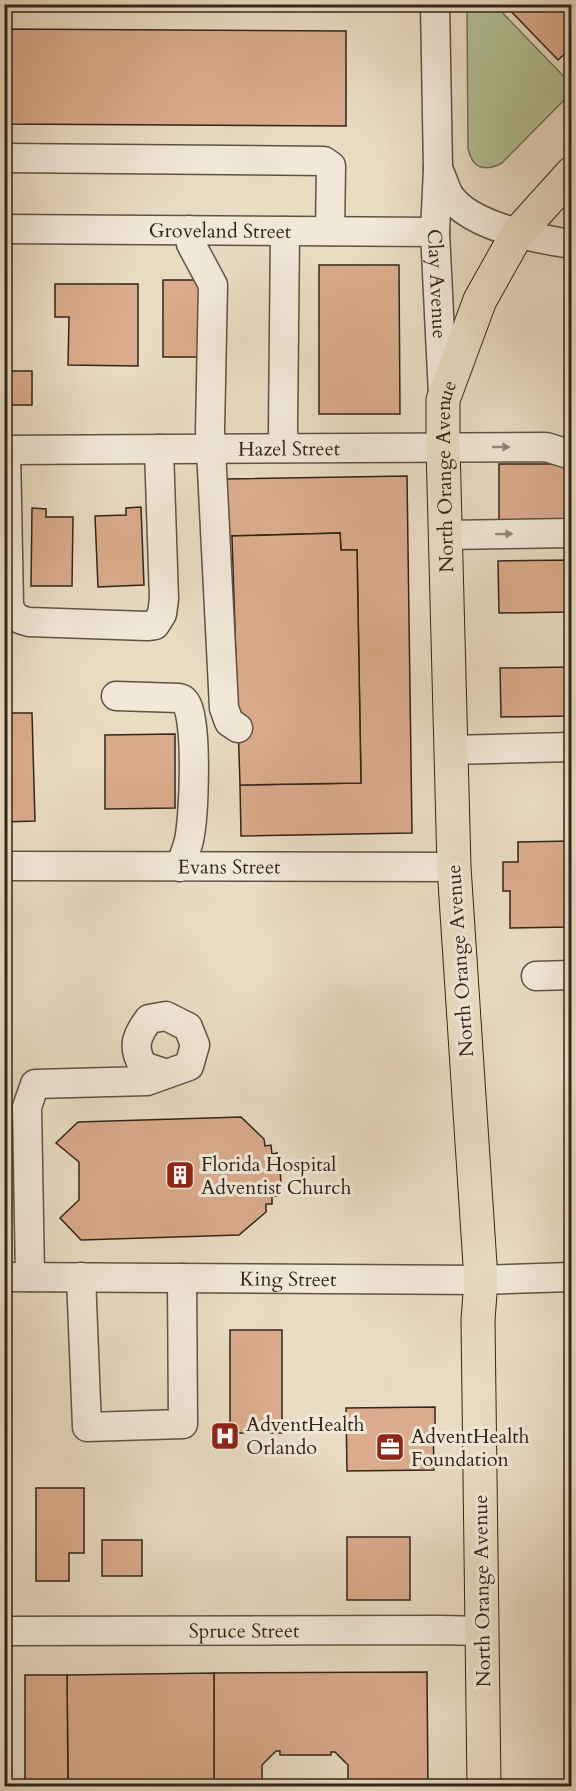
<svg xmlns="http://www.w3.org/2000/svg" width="576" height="1791" font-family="Cardo,serif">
<rect width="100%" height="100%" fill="#e9dcc3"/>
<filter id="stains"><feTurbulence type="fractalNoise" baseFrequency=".00333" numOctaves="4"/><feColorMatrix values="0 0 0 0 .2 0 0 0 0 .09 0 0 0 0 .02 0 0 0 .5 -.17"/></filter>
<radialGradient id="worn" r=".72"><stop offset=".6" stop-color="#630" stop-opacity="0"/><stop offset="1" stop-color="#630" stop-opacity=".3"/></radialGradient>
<!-- green -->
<path fill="#b3c196" stroke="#737358" stroke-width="1.5" d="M 467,5 L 495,5 L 571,84 L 571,93 L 502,163 C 485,172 472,169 468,148 Z"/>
<!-- building -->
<g fill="#daab8c" stroke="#332519" stroke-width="1.5">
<path d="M 504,4 L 565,4 L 572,12 L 572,47 L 558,60 Z"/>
<path d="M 4,29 L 346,31 L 346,126 L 4,124 Z"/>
<path d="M 319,265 L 399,265 L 400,414 L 319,414 Z"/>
<rect x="163" y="280" width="40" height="77"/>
<path d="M 55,284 L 138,284 L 138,366 L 68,365 L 69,317 L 55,317 Z"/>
<rect x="4" y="371" width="28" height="34"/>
<path d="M 499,464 L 565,464 L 565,491 L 572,491 L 572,521 L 499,521 Z"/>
<path d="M 407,476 L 412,833 L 241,836 L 240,785 L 361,783 L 357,550 L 341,550 L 340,533 L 226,536 L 226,479 Z"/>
<path d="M 141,507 L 144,585 L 98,587 L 95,516 L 126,515 L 126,508 Z"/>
<path d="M 32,508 L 46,509 L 46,517 L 73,517 L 72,586 L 31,586 Z"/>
<path d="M 340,533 L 341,550 L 357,550 L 361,783 L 240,785 L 232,536 Z"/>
<path d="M 572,560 L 572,612 L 499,613 L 498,561 Z"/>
<path d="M 572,667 L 572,716 L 501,717 L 500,668 Z"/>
<path d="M 4,713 L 32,713 L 35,821 L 4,822 Z"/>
<path d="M 175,734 L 175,808 L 105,809 L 105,735 Z"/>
<path d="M 572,841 L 572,927 L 510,928 L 510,891 L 503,891 L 503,862 L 518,862 L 518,842 Z"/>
<path d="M 241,1117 L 264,1139 L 265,1146 L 271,1145 L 272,1154 L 277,1153 L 277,1164 L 280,1164 L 281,1188 L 277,1187 L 278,1196 L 272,1196 L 272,1204 L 266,1204 L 266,1212 L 239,1235 L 81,1240 L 60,1218 L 79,1200 L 79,1162 L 56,1143 L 78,1122 Z"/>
<rect x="230" y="1330" width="52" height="103"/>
<path d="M 435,1407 L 435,1425 L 433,1425 L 434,1470 L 347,1471 L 346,1408 Z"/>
<path d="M 36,1488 L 84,1488 L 84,1553 L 69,1553 L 69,1581 L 36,1581 Z"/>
<rect x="347" y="1537" width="63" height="63"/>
<rect x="102" y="1540" width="40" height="36"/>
<path d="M 427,1672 L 428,1786 L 348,1786 L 348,1765 L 335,1752 L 331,1752 L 331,1755 L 280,1755 L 280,1751 L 276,1751 L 262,1765 L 262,1786 L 214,1786 L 214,1673 Z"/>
<path d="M 214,1673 L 214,1786 L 68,1786 L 67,1675 Z"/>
<path d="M 25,1675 L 67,1675 L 68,1786 L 25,1786 Z"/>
</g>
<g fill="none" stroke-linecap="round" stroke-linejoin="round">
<!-- minor casing -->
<g stroke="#605344" stroke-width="31">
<g id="minor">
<path id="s1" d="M 435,4 L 438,169 L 435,232 L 443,395"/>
<path d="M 4,158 L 324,161 L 331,166 L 330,231"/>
<path d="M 438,169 C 442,177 445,187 449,195 C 469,226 537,239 572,244"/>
<path id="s2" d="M 4,229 L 435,232"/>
<path d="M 189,230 L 191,244 L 213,285 L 210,430 L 224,708 L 229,722 L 238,728"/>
<path d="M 284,448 L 283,429 L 285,231"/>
<path id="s3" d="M 4,450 L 546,447 L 572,455"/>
<path d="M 6,450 L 9,605 C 12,616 18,620 29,622 L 147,626 L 155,625 L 162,614 L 164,599 L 159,449"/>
<path d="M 445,535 L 572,533"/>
<path d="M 116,696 L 179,698 C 183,699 183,699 186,703 C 198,721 194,817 189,840 C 187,849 183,858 180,867"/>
<path d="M 451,750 L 572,747"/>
<path id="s4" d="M 4,866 L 454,867"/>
<path d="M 536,976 L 572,975"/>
<path id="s5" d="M 4,1277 L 481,1280 L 572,1277"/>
<path d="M 30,1277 L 27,1107 L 35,1084 L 147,1081 L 189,1066 L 195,1045 L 188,1027 L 166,1016 L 149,1019 C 136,1036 132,1047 143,1066 L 167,1074"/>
<path d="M 81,1277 L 87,1427 L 183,1424 L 182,1278"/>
<path id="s6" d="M 4,1631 L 440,1630 L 482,1631"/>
</g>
</g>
<!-- major casing -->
<g stroke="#332519" stroke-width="35">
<g id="major">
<path id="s7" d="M 484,1786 L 478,1320 L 481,1280 L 454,867 L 443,447 L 443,400 L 480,300 L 517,234 L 572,173"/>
</g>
</g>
<!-- minor -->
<use href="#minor" stroke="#f1e8d8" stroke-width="28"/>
<!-- major -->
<use href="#major" stroke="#e9dcc3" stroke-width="33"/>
</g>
<!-- one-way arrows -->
<defs><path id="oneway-solid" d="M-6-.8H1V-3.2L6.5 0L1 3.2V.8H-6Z" transform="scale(1.5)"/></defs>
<g fill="#928678">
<use href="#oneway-solid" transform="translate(501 447)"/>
<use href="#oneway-solid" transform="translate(504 534) rotate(-1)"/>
</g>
<!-- icons -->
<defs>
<g id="building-square" transform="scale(1.5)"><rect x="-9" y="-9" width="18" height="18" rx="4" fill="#8f2418" stroke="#f1e8d8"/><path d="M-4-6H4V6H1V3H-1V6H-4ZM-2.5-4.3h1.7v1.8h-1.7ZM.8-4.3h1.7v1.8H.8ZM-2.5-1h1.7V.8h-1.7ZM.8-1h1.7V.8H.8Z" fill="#fff"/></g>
<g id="hospital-square" transform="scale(1.5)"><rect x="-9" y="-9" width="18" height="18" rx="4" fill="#8f2418" stroke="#f1e8d8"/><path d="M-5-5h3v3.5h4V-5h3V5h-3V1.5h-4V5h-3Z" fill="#fff"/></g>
<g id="office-square" transform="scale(1.5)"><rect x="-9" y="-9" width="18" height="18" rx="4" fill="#8f2418" stroke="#f1e8d8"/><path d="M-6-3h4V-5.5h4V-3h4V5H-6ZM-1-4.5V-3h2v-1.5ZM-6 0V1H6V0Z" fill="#fff"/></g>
</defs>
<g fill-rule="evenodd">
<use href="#building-square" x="180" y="1175"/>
<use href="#hospital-square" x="225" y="1436"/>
<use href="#office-square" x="390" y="1447"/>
</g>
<g text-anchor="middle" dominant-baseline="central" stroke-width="6" stroke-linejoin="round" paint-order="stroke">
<!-- street labels -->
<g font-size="20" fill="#332519" stroke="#f1e8d8">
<text stroke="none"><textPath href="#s2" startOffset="216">Groveland Street</textPath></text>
<text stroke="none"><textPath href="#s1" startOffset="280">Clay Avenue</textPath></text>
<text stroke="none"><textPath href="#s3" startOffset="285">Hazel Street</textPath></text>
<text stroke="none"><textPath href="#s7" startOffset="1311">North Orange Avenue</textPath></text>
<text stroke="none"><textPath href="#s4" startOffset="225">Evans Street</textPath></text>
<text transform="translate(460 961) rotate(-94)">North Orange Avenue</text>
<text stroke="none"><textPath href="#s5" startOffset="284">King Street</textPath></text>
<text transform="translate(482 1591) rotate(-91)">North Orange Avenue</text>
<text stroke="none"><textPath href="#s6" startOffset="240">Spruce Street</textPath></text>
</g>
<!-- poi labels -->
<g font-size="20" fill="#332519" stroke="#f1e8d8" text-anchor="start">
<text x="201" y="1164">Florida Hospital<tspan x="201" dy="23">Adventist Church</tspan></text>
<text x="246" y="1424">AdventHealth<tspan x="246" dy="23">Orlando</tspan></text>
<text x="411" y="1436">AdventHealth<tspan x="411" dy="23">Foundation</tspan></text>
</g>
</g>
<!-- margin -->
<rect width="576" height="1791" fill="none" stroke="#e9dcc3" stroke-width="24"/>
<rect x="6" y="6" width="564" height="1779" fill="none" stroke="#332519" stroke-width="3"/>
<rect x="12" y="12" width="552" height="1767" fill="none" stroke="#332519" stroke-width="1.5"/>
<rect width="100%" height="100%" filter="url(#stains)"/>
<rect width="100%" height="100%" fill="url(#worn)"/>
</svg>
